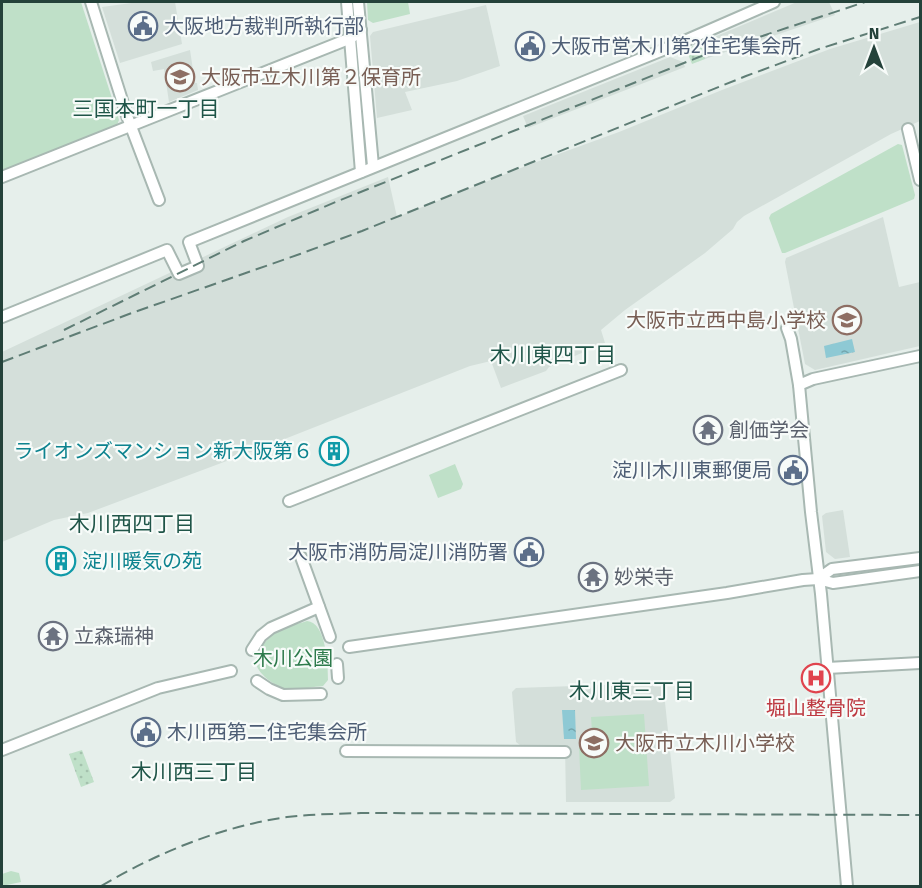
<svg xmlns="http://www.w3.org/2000/svg" width="922" height="888" font-family="'Fira Sans','Noto Sans JP',sans-serif">
<defs>
<pattern id="grass-dots" width="8" height="8" patternUnits="userSpaceOnUse" patternTransform="scale(1.5)"><rect width="8" height="8" fill="#bfe0c8"/><path d="M2 2h.1M6 6h.1" fill="none" stroke="#a4c1ad" stroke-width="1.8" stroke-linecap="round"/></pattern>
<pattern id="water-ripples" width="26" height="14" patternUnits="userSpaceOnUse" patternTransform="scale(1.5)"><rect width="26" height="14" fill="#8ec9d4"/><path d="M2 4q2-2 4 0t4 0M15 11q2-2 4 0t4 0" fill="none" stroke="#74a5ad"/></pattern>
</defs>
<rect width="100%" height="100%" fill="#e6efeb"/>
<!-- built -->
<g fill="#d4dfda">
<path d="M 139,2 L 175,2 L 182,44 L 120,63 L 102,7 Z"/>
<path d="M 797,2 L 829,2 L 835,15 L 705,59 L 702,52 L 707,40 Z"/>
<path d="M 486,5 L 500,66 L 457,81 L 405,92 L 412,110 L 377,118 L 370,36 L 373,32 Z"/>
<path d="M 920,22 L 920,121 L 891,134 L 744,216 L 737,222 L 733,229 L 705,253 L 625,310 L 601,330 L 605,343 L 549,367 L 546,371 L 501,388 L 491,361 L 470,366 L 277,442 L 88,513 L 54,520 L 2,542 L 2,352 L 288,217 L 388,177 L 397,217 L 531,164 L 619,132 L 722,90 L 830,49 Z"/>
<path d="M 190,50 L 195,83 L 197,83 L 198,90 L 169,102 L 164,69 L 153,71 L 151,62 Z"/>
<path d="M 670,57 L 683,62 L 685,67 L 528,128 L 523,116 Z"/>
<path d="M 883,217 L 899,287 L 920,282 L 920,346 L 815,370 L 805,364 L 785,262 L 786,258 Z"/>
<path d="M 843,510 L 850,557 L 835,559 L 826,552 L 822,516 L 826,513 Z"/>
<path d="M 663,683 L 675,798 L 670,802 L 566,802 L 565,745 L 520,745 L 516,742 L 512,692 L 516,688 Z"/>
</g>
<!-- grass -->
<g fill="url(#grass-dots)">
<path d="M 707,40 L 703,52 L 705,59 L 692,64 L 688,54 L 691,47 Z"/>
<path d="M 82,750 L 94,782 L 81,787 L 69,754 Z"/>
</g>
<!-- green -->
<g fill="#bfe0c8">
<path d="M 2,2 L 81,2 L 119,120 L 117,125 L 2,171 Z"/>
<path d="M 367,2 L 408,2 L 410,14 L 373,23 L 368,20 Z"/>
<path d="M 898,144 L 902,145 L 915,195 L 914,199 L 785,253 L 782,253 L 769,218 L 771,214 Z"/>
<path d="M 455,464 L 463,484 L 461,489 L 438,498 L 429,475 Z"/>
<path d="M 307,621 C 326,622 328,665 328,680 L 323,686 C 313,687 294,690 286,689 C 276,687 256,673 256,662 C 256,652 268,637 276,632 C 285,627 297,624 307,621 Z"/>
<path d="M 644,714 L 649,786 L 581,790 L 579,747 L 593,746 L 591,717 Z"/>
<path d="M 11,871 L 19,873 L 21,882 L 2,886 L 2,874 Z"/>
</g>
<!-- water -->
<g fill="url(#water-ripples)">
<path d="M 852,339 L 855,352 L 826,358 L 824,346 Z"/>
<path d="M 562,710 L 575,710 L 576,739 L 564,739 Z"/>
</g>
<g fill="none" stroke-linecap="round" stroke-linejoin="round">
<!-- minor casing -->
<g stroke="#a8b8b2" stroke-width="14">
<g id="minor">
<path d="M 91,2 L 127,116 L 159,200"/>
<path d="M 347,2 L 361,172"/>
<path d="M 358,2 L 373,166"/>
<path d="M 908,129 L 920,180"/>
<path d="M 2,177 L 351,38 L 361,30"/>
<path d="M 2,317 L 167,250 L 179,274 L 198,266 L 189,242 L 680,43 L 774,2"/>
<path d="M 787,328 L 791,339 L 799,385"/>
<path d="M 289,501 L 621,370"/>
<path d="M 301,557 L 330,637"/>
<path d="M 818,579 L 832,569 L 920,558"/>
<path d="M 349,647 L 727,593 L 803,580 L 818,579 L 833,583 L 920,571"/>
<path d="M 252,650 L 261,636 L 271,628 L 319,607"/>
<path d="M 337,664 L 338,678"/>
<path d="M 827,668 L 920,663"/>
<path d="M 257,681 L 269,689 L 283,695 L 321,694"/>
<path d="M 2,750 L 158,688 L 231,671"/>
<path d="M 346,751 L 565,752"/>
<path d="M 847,886 L 821,594 L 811,512 L 799,385 L 813,379 L 920,356"/>
</g>
</g>
<!-- minor -->
<use href="#minor" stroke="#fff" stroke-width="10"/>
<!-- rail -->
<g stroke="#5f7d75" stroke-width="2" stroke-dasharray="12 6" stroke-linecap="butt">
<path d="M 64,330 L 244,241 L 338,201 L 699,57 L 865,2"/>
<path d="M 2,362 L 129,314 L 300,254 L 362,231 L 746,76 L 819,49 L 920,17"/>
<path d="M 101,886 C 159,852 220,827 287,817 C 311,814 336,814 361,813 L 920,815"/>
</g>
</g>
<!-- icons -->
<defs>
<g id="civic-ring" transform="scale(1.5)"><circle r="9.5" fill="#f7fbf9" stroke="#5c6f8a" stroke-width="1.5"/><path d="M-.6-6.5H3V-4.5H.6V-3L4-1V1h2V6H-6V1h2V-1L-.6-3ZM-1.2 2.5V6h2.4V2.5Z" fill="#5c6f8a"/></g>
<g id="school-ring" transform="scale(1.5)"><circle r="9.5" fill="#f7fbf9" stroke="#8d6e63" stroke-width="1.5"/><path d="M0-5L7-2L0 1L-7-2ZM-4 1L0 2.5L4 1V4Q0 6-4 4Z" fill="#8d6e63"/></g>
<g id="temple-ring" transform="scale(1.5)"><circle r="9.5" fill="#f7fbf9" stroke="#6b7280" stroke-width="1.5"/><path d="M0-6L5-2H3V0L6.5 2.5H4V6H1.5V3h-3V6H-4V2.5H-6.5L-3 0V-2H-5Z" fill="#6b7280"/></g>
<g id="building-ring" transform="scale(1.5)"><circle r="9.5" fill="#f7fbf9" stroke="#0f9aa8" stroke-width="1.5"/><path d="M-4-6H4V6H1V3H-1V6H-4ZM-2.5-4.3h1.7v1.8h-1.7ZM.8-4.3h1.7v1.8H.8ZM-2.5-1h1.7V.8h-1.7ZM.8-1h1.7V.8H.8Z" fill="#0f9aa8"/></g>
<g id="hospital-ring" transform="scale(1.5)"><circle r="9.5" fill="#f7fbf9" stroke="#e0444e" stroke-width="1.5"/><path d="M-5-5h3v3.5h4V-5h3V5h-3V1.5h-4V5h-3Z" fill="#e0444e"/></g>
</defs>
<g fill-rule="evenodd">
<use href="#civic-ring" x="143" y="26"/>
<use href="#civic-ring" x="530" y="46"/>
<use href="#school-ring" x="180" y="77"/>
<use href="#school-ring" x="847" y="320"/>
<use href="#temple-ring" x="708" y="430"/>
<use href="#building-ring" x="334" y="451"/>
<use href="#civic-ring" x="793" y="470"/>
<use href="#civic-ring" x="529" y="552"/>
<use href="#building-ring" x="61" y="561"/>
<use href="#temple-ring" x="593" y="577"/>
<use href="#temple-ring" x="53" y="636"/>
<use href="#hospital-ring" x="816" y="678"/>
<use href="#civic-ring" x="146" y="732"/>
<use href="#school-ring" x="594" y="743"/>
</g>
<g text-anchor="middle" dominant-baseline="central" stroke-width="4.5" stroke-linejoin="round" paint-order="stroke">
<!-- service labels -->
<g font-size="20" fill="#4e5e75" stroke="#f7fbf9" text-anchor="start">
<text x="164" y="26">大阪地方裁判所執行部</text>
<text x="551" y="46">大阪市営木川第2住宅集会所</text>
<text x="772" y="470" text-anchor="end">淀川木川東郵便局</text>
<text x="508" y="552" text-anchor="end">大阪市消防局淀川消防署</text>
<text x="167" y="732">木川西第二住宅集会所</text>
</g>
<!-- education labels -->
<g font-size="20" fill="#785e54" stroke="#f7fbf9" text-anchor="start">
<text x="201" y="77">大阪市立木川第２保育所</text>
<text x="826" y="320" text-anchor="end">大阪市立西中島小学校</text>
<text x="615" y="743">大阪市立木川小学校</text>
</g>
<!-- worship labels -->
<g font-size="20" fill="#5b616d" stroke="#f7fbf9" text-anchor="start">
<text x="729" y="430">創価学会</text>
<text x="614" y="577">妙栄寺</text>
<text x="74" y="636">立森瑞神</text>
</g>
<!-- culture labels -->
<g font-size="20" fill="#0d838f" stroke="#f7fbf9" text-anchor="end">
<text x="313" y="451">ライオンズマンション新大阪第６</text>
<text x="82" y="561" text-anchor="start">淀川暖気の苑</text>
</g>
<!-- park labels -->
<g font-size="20" fill="#2d7a4b" stroke="#f7fbf9">
<text x="293" y="658">木川公園</text>
</g>
<!-- health labels -->
<g font-size="20" fill="#be3a42" stroke="#f7fbf9">
<text x="816" y="708">堀山整骨院</text>
</g>
<!-- neighbourhood labels -->
<g font-size="21" fill="#1f5548" stroke="#f7fbf9">
<text x="146" y="109">三国本町一丁目</text>
<text x="553" y="355">木川東四丁目</text>
<text x="132" y="524">木川西四丁目</text>
<text x="632" y="691">木川東三丁目</text>
<text x="194" y="772">木川西三丁目</text>
</g>
</g>
<!-- border -->
<rect width="922" height="888" fill="none" stroke="#24423a" stroke-width="6"/>
<!-- north arrow -->
<g transform="translate(874 48)" stroke="#f7fbf9" stroke-width="4.5" paint-order="stroke">
<path d="M0-4.5L10 22L0 15L-10 22Z" fill="#24423a"/>
<text y="-9" font-size="16" font-weight="bold" text-anchor="middle" fill="#24423a">N</text>
</g>
</svg>
